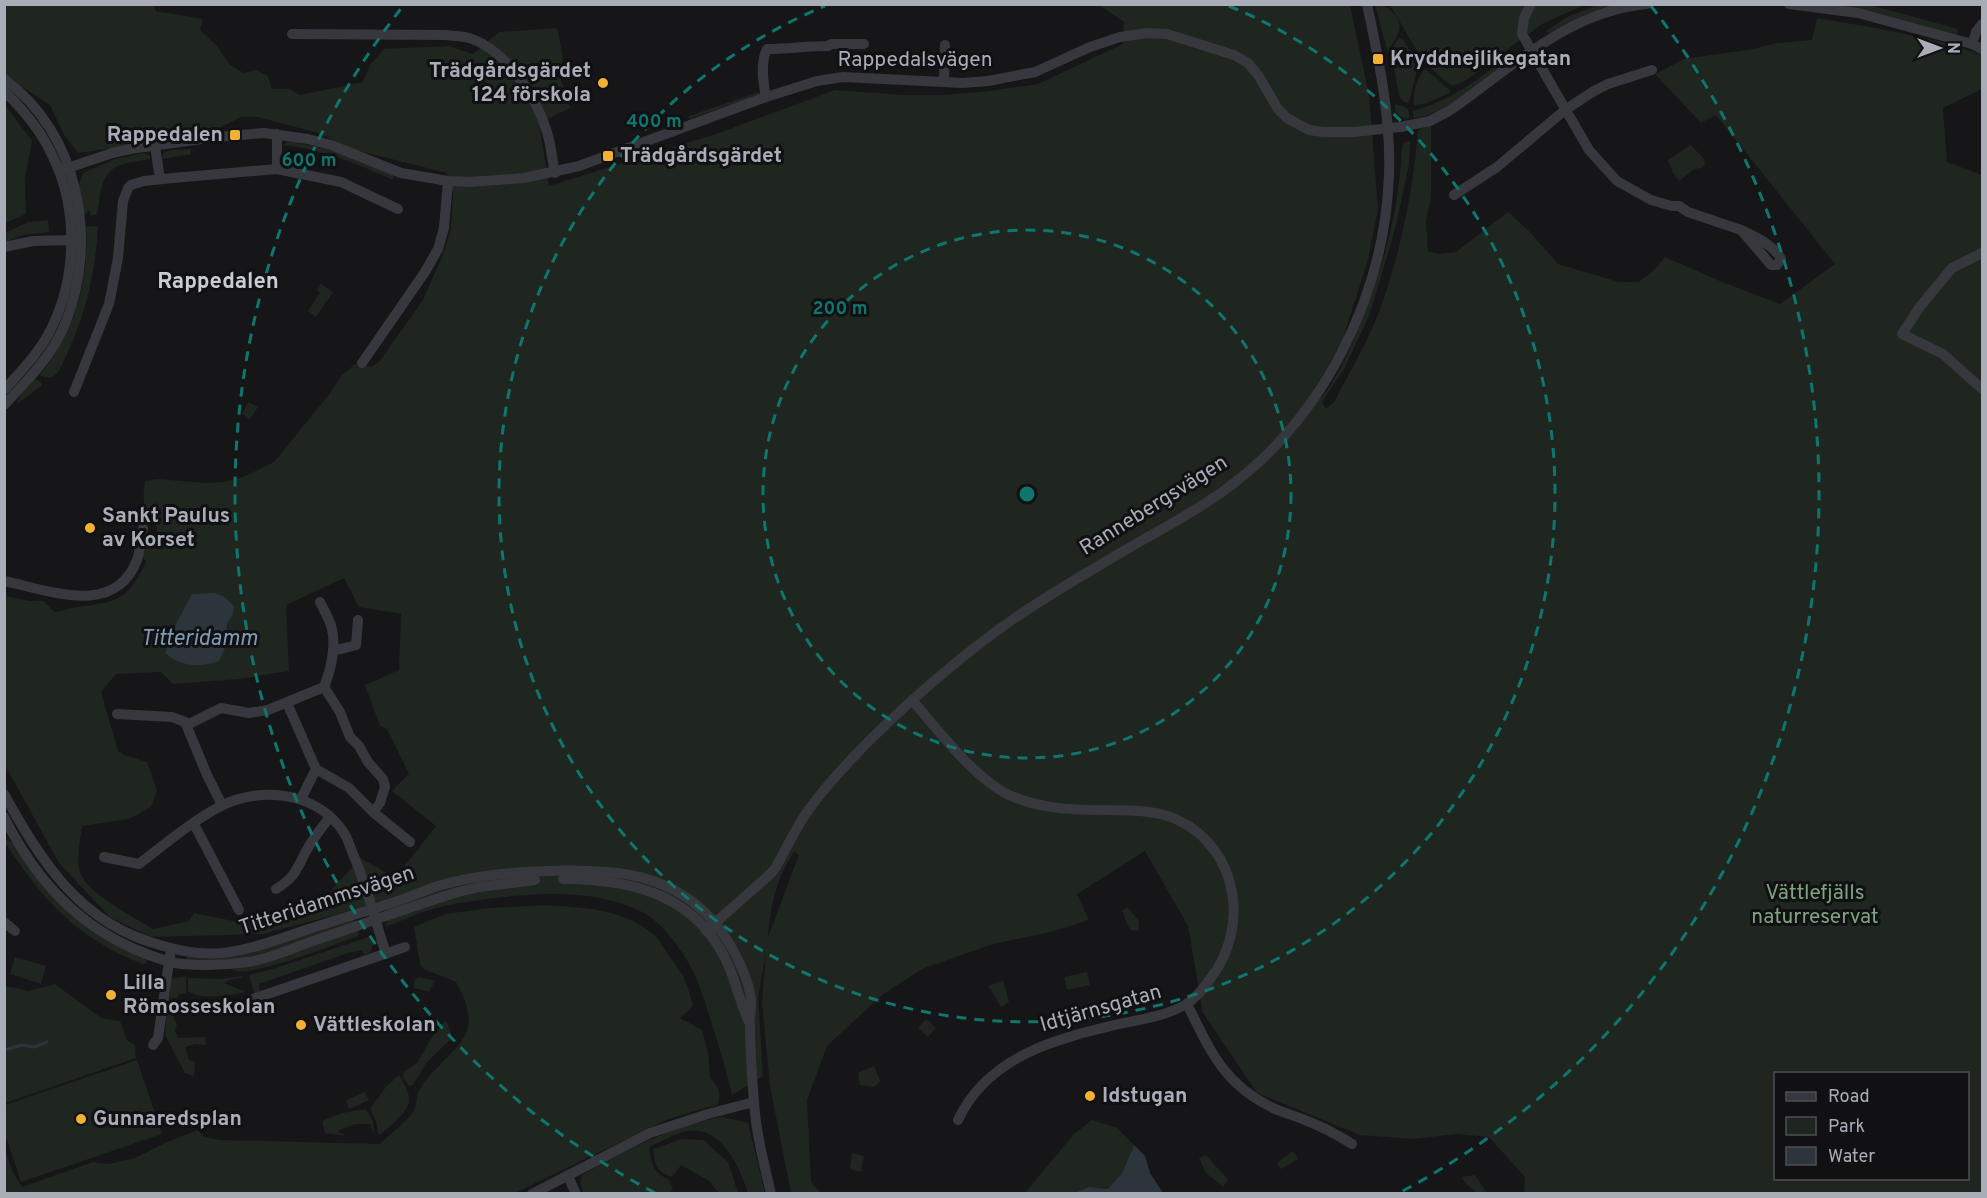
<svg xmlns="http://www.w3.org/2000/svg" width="1987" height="1198" font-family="Overpass,sans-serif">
<rect width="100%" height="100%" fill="#161618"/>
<!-- green -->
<g fill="#1e261f" fill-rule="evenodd">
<path d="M 4,5 L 154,5 L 156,11 L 203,19 L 200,30 L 216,45 L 230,65 L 244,73 L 256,70 L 268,76 L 272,89 L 289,89 L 300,95 L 363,82 L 370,65 L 384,49 L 449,46 L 473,54 L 499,32 L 557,28 L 563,57 L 560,77 L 570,108 L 539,123 L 549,186 L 719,133 L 835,90 L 904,95 L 943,95 L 989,91 L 1038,84 L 1123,44 L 1124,22 L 1099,5 L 1350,5 L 1369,95 L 1378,209 L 1368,260 L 1341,344 L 1314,389 L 1320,399 C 1335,382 1345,359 1354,339 C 1381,278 1399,214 1402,147 L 1404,142 L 1410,141 L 1409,164 L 1398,216 L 1390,247 L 1369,316 L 1344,369 L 1322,402 L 1326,409 L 1334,402 C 1349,373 1366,345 1378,315 C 1400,255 1413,193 1418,130 L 1431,124 L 1431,197 L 1426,221 L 1428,251 L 1438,254 L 1456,252 L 1508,212 L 1528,230 L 1558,264 L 1619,282 L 1638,282 L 1651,273 L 1665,257 L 1720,281 L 1780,304 L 1835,264 L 1716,115 L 1701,123 L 1655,74 L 1684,59 L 1753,49 L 1777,43 L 1812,40 L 1817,18 C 1872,27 1927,36 1980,54 L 1982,55 L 1982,89 L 1943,108 L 1947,162 L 1982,175 L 1982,1193 L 1524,1193 L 1525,1177 L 1489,1137 L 1457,1134 L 1413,1139 L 1360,1135 L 1257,1093 L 1203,1013 L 1188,926 L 1145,851 L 1077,894 L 1089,920 L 1051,932 L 993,944 L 922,969 L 882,995 L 827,1046 L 807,1100 L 811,1182 L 821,1193 L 791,1193 L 770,1086 L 762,1002 L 766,952 L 758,997 L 763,1076 L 732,1095 C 727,1072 720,1049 712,1025 C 704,998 696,970 678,947 C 669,934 656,919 642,912 C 594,888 537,893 486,899 C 468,902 449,904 432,909 C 416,914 401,921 385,927 L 388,919 L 383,902 L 263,934 L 150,937 L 110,917 L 59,863 L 5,765 L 5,596 L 29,601 L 44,601 L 54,612 C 62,612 68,608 76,607 C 117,602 127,601 146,562 L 141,553 L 148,534 L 157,534 L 157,527 C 143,515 142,499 145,481 L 157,479 L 206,483 L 224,482 L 243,477 L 274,462 L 328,396 L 341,376 L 355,364 L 371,367 L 379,362 L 423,300 L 442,257 L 451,229 L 453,193 L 447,173 L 355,150 L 318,133 L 258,117 L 241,117 L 221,127 L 219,130 L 184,138 L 78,153 L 64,135 L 50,105 L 5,75 ZM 344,578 L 359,607 L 401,614 L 399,670 L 365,685 L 380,726 L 387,729 L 409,774 L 392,791 L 436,826 L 399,873 L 389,874 L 360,858 L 316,908 L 291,918 L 274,916 L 266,911 L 238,922 L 194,913 L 189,921 L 153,929 C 133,916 83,893 79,868 C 77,855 80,840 82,826 L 129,819 L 151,807 L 157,790 L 147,762 L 124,755 L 118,751 L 101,692 L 116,674 L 161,672 L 173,684 L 239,679 L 289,671 L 286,605 ZM 794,852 L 799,855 L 768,937 C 770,907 777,876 794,852 ZM 1776,1074 L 1968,1074 L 1968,1178 L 1776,1178 Z"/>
<path d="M 1375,5 C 1387,4 1403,17 1399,31 C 1397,38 1390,45 1388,53 Z"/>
<path d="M 1390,5 L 1584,5 L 1542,24 L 1465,81 L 1453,86 C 1422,68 1408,34 1390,5 Z"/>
<path d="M 1597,5 L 1617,5 L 1582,16 L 1550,33 L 1546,31 L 1567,17 Z"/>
<path d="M 1835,5 L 1870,5 L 1958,29 L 1957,37 L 1853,8 Z"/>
<path d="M 1399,38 L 1403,39 L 1418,66 L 1409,103 L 1404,102 L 1399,96 L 1392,55 L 1394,45 Z"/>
<path d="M 1508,56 L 1511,56 L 1513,59 C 1485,80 1448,115 1413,118 L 1413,111 C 1453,99 1475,82 1508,56 Z"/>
<path d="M 1425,69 L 1450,90 L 1450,93 L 1427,103 L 1414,106 C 1412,94 1417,77 1425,69 Z"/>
<path d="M 759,92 L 760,95 L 689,119 L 689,116 Z"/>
<path d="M 1395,104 L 1407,108 L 1409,112 L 1409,119 C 1401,119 1393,112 1395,104 Z"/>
<path d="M 5,105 L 32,141 L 25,178 L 26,214 L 5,223 Z"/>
<path d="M 289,141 L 327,149 L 395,175 L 393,180 C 357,164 323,149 283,145 Z"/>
<path d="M 1691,145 L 1704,159 L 1705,164 L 1702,168 L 1694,169 L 1679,181 L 1673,173 L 1668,160 Z"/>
<path d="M 191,149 L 191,154 L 162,159 L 163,153 L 171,150 Z"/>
<path d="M 144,153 L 150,156 L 150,159 C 127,164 107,161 101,190 C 99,198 99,206 97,214 L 91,216 L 89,210 L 84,215 L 79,184 L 83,173 L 115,159 Z"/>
<path d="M 48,220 L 49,232 L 24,235 L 5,242 L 5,233 L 28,222 Z"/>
<path d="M 91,226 L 98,227 C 95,279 83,324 59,371 C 53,378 48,380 40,375 C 75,330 89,284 86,227 Z"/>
<path d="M 321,284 L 333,292 L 316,317 L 308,311 L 320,293 L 317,290 Z"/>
<path d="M 34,379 L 42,382 L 41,386 L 19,403 L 17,402 L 23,392 Z"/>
<path d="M 248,402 L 258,407 L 250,419 L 242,414 Z"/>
<path d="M 6,840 L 13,843 C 56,900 77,934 148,958 L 146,963 L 143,964 C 79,940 41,899 5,842 Z"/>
<path d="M 545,905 C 582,907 627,909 656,937 C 661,942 665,950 669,956 C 684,976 687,981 693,1006 L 680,1018 L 702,1030 L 708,1053 L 710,1078 C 719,1086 721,1093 718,1105 L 701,1109 L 666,1120 L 515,1193 L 5,1193 L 4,1146 L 12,1171 L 22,1187 L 93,1162 L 109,1164 L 135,1158 L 165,1143 L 198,1130 L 204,1137 L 220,1140 L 380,1144 C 389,1135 408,1120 414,1111 C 417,1105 416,1095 420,1089 C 431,1069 459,1051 467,1031 C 472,1014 464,996 456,982 L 424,969 L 420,964 L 414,927 L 445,914 L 491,908 Z"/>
<path d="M 1127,907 L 1139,921 L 1138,931 L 1130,930 L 1122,911 Z"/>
<path d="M 353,917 L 355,923 L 258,955 L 235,959 L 186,961 L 187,954 L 213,956 Z"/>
<path d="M 358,929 L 359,936 C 334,944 253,978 232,970 Z"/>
<path d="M 371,936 L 375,941 L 370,952 L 364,955 L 362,950 L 348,953 L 259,984 L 260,993 L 255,996 L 249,975 L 273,969 Z"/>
<path d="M 15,957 L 46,966 L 41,984 L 10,974 Z"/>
<path d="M 1087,972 L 1090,985 L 1067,990 L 1064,977 Z"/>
<path d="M 243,976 L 241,978 L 229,980 L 224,983 L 246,992 C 230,995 202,1001 188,991 L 188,978 L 220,979 Z"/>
<path d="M 180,977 L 186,977 L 186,993 L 178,995 L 177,998 L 169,998 L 171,979 Z"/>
<path d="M 419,977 L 435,981 L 429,992 L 414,988 L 414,981 Z"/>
<path d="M 1003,980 L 1009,1002 L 1001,1007 L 988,986 Z"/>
<path d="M 55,984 L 101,1018 L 120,1021 L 127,1040 L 135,1045 L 136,1058 L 5,1103 L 5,986 L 29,991 Z"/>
<path d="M 168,999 L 175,1000 L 174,1019 L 177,1024 L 175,1031 L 178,1038 L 205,1037 L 206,1045 L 196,1044 L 185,1047 L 189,1060 L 195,1062 L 194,1076 L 185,1073 L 165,1035 Z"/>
<path d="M 926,1019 L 936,1028 L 928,1037 L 918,1028 Z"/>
<path d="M 445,1021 L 447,1022 L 452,1038 L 427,1062 L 413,1085 L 409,1086 L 403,1077 L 404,1072 L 418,1062 L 430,1040 Z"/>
<path d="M 137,1060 L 162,1134 L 21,1182 L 5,1134 L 5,1105 Z"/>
<path d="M 874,1066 L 880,1081 L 874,1087 L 860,1085 L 858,1073 Z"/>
<path d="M 399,1075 C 412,1096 414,1104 395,1122 C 390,1126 385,1131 380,1135 L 378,1133 L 376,1121 L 370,1109 L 386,1087 Z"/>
<path d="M 365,1092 L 369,1100 L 349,1109 L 346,1100 Z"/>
<path d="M 366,1109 L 373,1121 L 374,1135 L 370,1124 L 356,1124 L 339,1130 L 339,1132 L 346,1136 L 325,1133 L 322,1121 L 342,1113 Z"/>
<path d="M 723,1117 L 748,1123 L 765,1193 L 748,1193 C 740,1168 722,1125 688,1131 C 675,1133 661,1142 649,1147 C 652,1165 652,1171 669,1180 L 673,1190 L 665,1194 L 583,1193 L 580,1181 L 582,1175 C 627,1150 671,1126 723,1117 Z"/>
<path d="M 1092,1120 L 1117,1128 L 1134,1145 L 1122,1173 L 1108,1189 L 1089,1187 L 1074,1193 L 1024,1194 L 1073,1135 Z"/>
<path d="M 682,1139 L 703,1140 L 728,1162 L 738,1193 L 719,1193 L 708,1180 L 681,1165 L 672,1177 C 656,1172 655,1165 653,1149 Z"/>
<path d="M 1293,1151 L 1298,1159 L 1281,1169 L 1277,1163 Z"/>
<path d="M 852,1153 L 864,1156 L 861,1172 L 850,1169 Z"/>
<path d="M 1206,1155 L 1228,1180 L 1223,1187 L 1206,1173 L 1199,1158 Z"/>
<path d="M 1475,1175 L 1487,1193 L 1477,1193 L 1465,1183 L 1462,1177 Z"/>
</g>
<!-- water -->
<g fill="#2c353c">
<path d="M 214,593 L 223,596 L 234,606 L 233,614 L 227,624 L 225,648 L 219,661 C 199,668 182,667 165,653 L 177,622 L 192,594 Z"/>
<path d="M 1134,1145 L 1145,1156 L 1150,1173 L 1163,1193 L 1074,1193 L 1089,1187 L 1108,1189 L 1122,1173 Z"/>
</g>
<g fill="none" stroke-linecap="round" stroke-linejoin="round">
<!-- stream -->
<path stroke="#2c353c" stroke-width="3" d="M 4,1050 L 22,1045 L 34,1047 L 47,1042"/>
<!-- minor -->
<g stroke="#37383d" stroke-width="10">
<path d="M 1531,4 L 1524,18 L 1522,34 L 1589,150 L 1617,181 L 1651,200 L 1672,206 L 1679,206 L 1688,212 L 1741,230 L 1771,265 L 1777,265 L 1781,259 C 1774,245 1754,236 1741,230"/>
<path d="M 1789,4 L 1858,13 L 1972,44 L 1982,49"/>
<path d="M 292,34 L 446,35 C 452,36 459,36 465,37 C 504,46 536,96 547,132 C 551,145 552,159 555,173"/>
<path d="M 1972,44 L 1976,32 L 1982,24"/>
<path d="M 4,79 C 79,133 99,241 65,324 C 52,356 27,381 4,405"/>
<path d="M 944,82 L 945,45"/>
<path d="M 4,91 C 24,110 42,132 53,157 C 79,211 77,280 49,333 C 38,354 20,372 4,390"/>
<path d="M 766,97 C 763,82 760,63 767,49 C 788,49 807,46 828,46 L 831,44 L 864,44"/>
<path d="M 155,146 L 160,179"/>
<path d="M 277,169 L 277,134"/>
<path d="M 59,171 L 112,153 L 130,149 L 216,137 L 264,133 L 308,139 L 331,145 L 401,173 L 448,181 L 470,182 L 524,178 L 579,166 L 766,97 L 817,81 L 843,77 L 963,83 L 988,81 L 1035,72 L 1090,47 L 1120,37 L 1147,33 L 1167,34 L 1234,55 L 1248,63 L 1258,75 L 1278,109 L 1287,118 L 1309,130 L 1323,132 L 1354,132 L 1400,127 L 1430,121 L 1449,111 C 1510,69 1568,11 1647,4"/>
<path d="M 1454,195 L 1497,167 L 1565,110 L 1594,91 L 1608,84 L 1652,70"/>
<path d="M 4,247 L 33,241 L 76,240"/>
<path d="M 1982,253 L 1952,268 L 1919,308 L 1902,334 L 1943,354 L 1982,389"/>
<path d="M 362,363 L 425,272 L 438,249 L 444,228 L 448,181"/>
<path d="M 74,392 L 109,304 L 118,258 L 123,201 L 128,188 L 131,185 L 144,181 L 173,178 L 277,169 L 341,182 L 398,209"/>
<path d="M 4,581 C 48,590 115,618 137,560 C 140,551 141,539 143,528"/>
<path d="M 333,650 L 341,649 L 356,645 L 358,620"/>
<path d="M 324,687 L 340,712 L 350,737 L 359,746 L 368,762 L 383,779 L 385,787 L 380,803 L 373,812"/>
<path d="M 912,700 C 937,729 975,779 1009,795 C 1042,810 1076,810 1111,810 C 1134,811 1157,810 1178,820 C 1239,849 1250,929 1210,979 C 1204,988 1195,999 1185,1005 C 1167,1015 1144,1019 1124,1023 C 1060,1038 989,1054 958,1120"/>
<path d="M 287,703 L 316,769 L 349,788 L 373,812 L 410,842"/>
<path d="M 117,714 L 172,717 L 185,722 L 207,775 L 222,805"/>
<path d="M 187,725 L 221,708 L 249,713 L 268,710 L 324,687 C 331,670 336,647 332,629 C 330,620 324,610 320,602"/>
<path d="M 4,794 C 41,862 81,924 160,945 C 182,952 206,956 230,952 C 257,948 282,938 309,929 C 336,920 364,912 392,903 C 408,898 423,891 438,886 C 483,872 560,868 607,872 C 664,876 707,901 734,952 C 742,967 751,987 751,1004 C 751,1011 749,1018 750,1026 C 750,1051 752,1077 754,1102 C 756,1133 764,1163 771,1194"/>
<path d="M 301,799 L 316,769"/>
<path d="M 4,817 C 36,880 78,927 144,953 C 157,958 170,963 183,964 C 204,966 227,965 247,962 C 270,959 294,947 316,940 C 363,924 410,907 458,892 L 479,887 L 535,880"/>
<path d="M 194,824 L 239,910"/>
<path d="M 104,857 L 139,864 C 165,844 192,821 221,806 C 262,785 319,793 344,833 C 348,839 350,847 353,854 C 367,886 375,920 386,954"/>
<path d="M 563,879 C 635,879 700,896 730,969 C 737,987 741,1005 749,1022"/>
<path d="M 276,889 C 294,878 296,871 305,853 C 312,840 321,828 330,817"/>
<path d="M 4,922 L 15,931"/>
<path d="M 716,922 L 767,877 L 774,870 C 785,852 793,833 805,815 C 824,787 848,762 872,738 C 916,695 962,655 1012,620 C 1051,593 1093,569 1134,545 C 1164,528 1194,512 1222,492 C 1322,421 1385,297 1389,174 C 1391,117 1379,61 1367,4"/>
<path d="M 253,999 L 405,947"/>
<path d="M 1187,1004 C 1210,1050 1223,1084 1273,1108 C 1284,1113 1296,1116 1307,1121 C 1323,1127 1338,1135 1352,1144"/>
<path d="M 153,1045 L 158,1038 L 170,955"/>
<path d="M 568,1176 L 576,1194"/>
<path d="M 532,1194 L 650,1133 L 708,1114 L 754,1102"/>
</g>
<!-- tertiary -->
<path stroke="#37383d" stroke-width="14" d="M 708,930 L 716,922"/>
</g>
<!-- distance rings -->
<g fill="none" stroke="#0f766e" stroke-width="3" stroke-dasharray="10 8">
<circle cx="1027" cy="494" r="264"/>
<path d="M1229 6A528 528 0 1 1 825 6"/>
<path d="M655 1193A792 792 0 0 1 403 6M1651 6A792 792 0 0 1 1399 1193"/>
</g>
<!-- markers -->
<g fill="#f2b134" stroke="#111113" stroke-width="2">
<rect x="1372" y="53" width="12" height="12" rx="3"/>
<circle cx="603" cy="83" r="6"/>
<rect x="229" y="129" width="12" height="12" rx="3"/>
<rect x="602" y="150" width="12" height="12" rx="3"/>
<circle cx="90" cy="528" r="6"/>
<circle cx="111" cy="995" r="6"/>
<circle cx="301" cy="1025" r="6"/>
<circle cx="1090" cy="1096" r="6"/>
<circle cx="81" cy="1119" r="6"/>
</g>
<g text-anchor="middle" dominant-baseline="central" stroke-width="6" stroke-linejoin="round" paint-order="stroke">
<!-- poi labels -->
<g font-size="21" font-weight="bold" fill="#a8adb8" stroke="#111113" text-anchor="start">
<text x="1390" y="59">Kryddnejlikegatan</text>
<text x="591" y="71" text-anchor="end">Trädgårdsgärdet<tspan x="591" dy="24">124 förskola</tspan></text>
<text x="223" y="135" text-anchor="end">Rappedalen</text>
<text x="620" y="156">Trädgårdsgärdet</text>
<text x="102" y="516">Sankt Paulus<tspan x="102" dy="24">av Korset</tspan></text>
<text x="123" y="983">Lilla<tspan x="123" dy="24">Römosseskolan</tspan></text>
<text x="313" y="1025">Vättleskolan</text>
<text x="1102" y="1096">Idstugan</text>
<text x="93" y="1119">Gunnaredsplan</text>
</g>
<!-- street labels -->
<g font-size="21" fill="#a8adb8" stroke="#111113">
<text x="915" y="60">Rappedalsvägen</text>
<text transform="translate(1154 506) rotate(-32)">Rannebergsvägen</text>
<text transform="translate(327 901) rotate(-18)">Titteridammsvägen</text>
<text transform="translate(1101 1009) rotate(-16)">Idtjärnsgatan</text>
</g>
<!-- park labels -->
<g font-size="21" fill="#7fa381" stroke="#111113">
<text x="1815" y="893">Vättlefjälls<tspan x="1815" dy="24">naturreservat</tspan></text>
</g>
<!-- neighbourhood labels -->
<g font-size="22" font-weight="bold" fill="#c9ccd4" stroke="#111113">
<text x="218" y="282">Rappedalen</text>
</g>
<!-- water labels -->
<g font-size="22" font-style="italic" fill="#7f9bb3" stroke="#111113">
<text x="199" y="639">Titteridamm</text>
</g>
</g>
<circle cx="1027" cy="494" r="9" fill="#0f766e" stroke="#111113" stroke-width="3"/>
<g font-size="18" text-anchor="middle" font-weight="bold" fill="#0f766e" stroke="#111113" stroke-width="6" stroke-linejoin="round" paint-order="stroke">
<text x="654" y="127">400 m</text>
<text x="309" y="166">600 m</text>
<text x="840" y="314">200 m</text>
</g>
<!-- border -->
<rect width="1987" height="1198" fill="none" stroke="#a8adb8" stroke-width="12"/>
<!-- legend -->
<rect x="1774" y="1072" width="195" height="108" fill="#111113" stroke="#4d4f55" stroke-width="1.5"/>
<rect x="1786" y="1092" width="30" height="9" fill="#37383d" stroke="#4d4f55" stroke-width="1.5"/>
<text x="1828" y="1102" font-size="18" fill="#a8adb8">Road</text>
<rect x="1786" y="1117" width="30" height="18" fill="#1e261f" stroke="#4d4f55" stroke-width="1.5"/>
<text x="1828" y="1132" font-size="18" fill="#a8adb8">Park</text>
<rect x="1786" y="1147" width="30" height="18" fill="#2c353c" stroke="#4d4f55" stroke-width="1.5"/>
<text x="1828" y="1162" font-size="18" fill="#a8adb8">Water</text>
<!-- north arrow -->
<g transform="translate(1939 48) rotate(90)" stroke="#111113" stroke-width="4.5" paint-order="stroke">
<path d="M0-4.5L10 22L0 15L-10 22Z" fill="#a8adb8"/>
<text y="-9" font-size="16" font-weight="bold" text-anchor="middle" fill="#a8adb8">N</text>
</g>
</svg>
